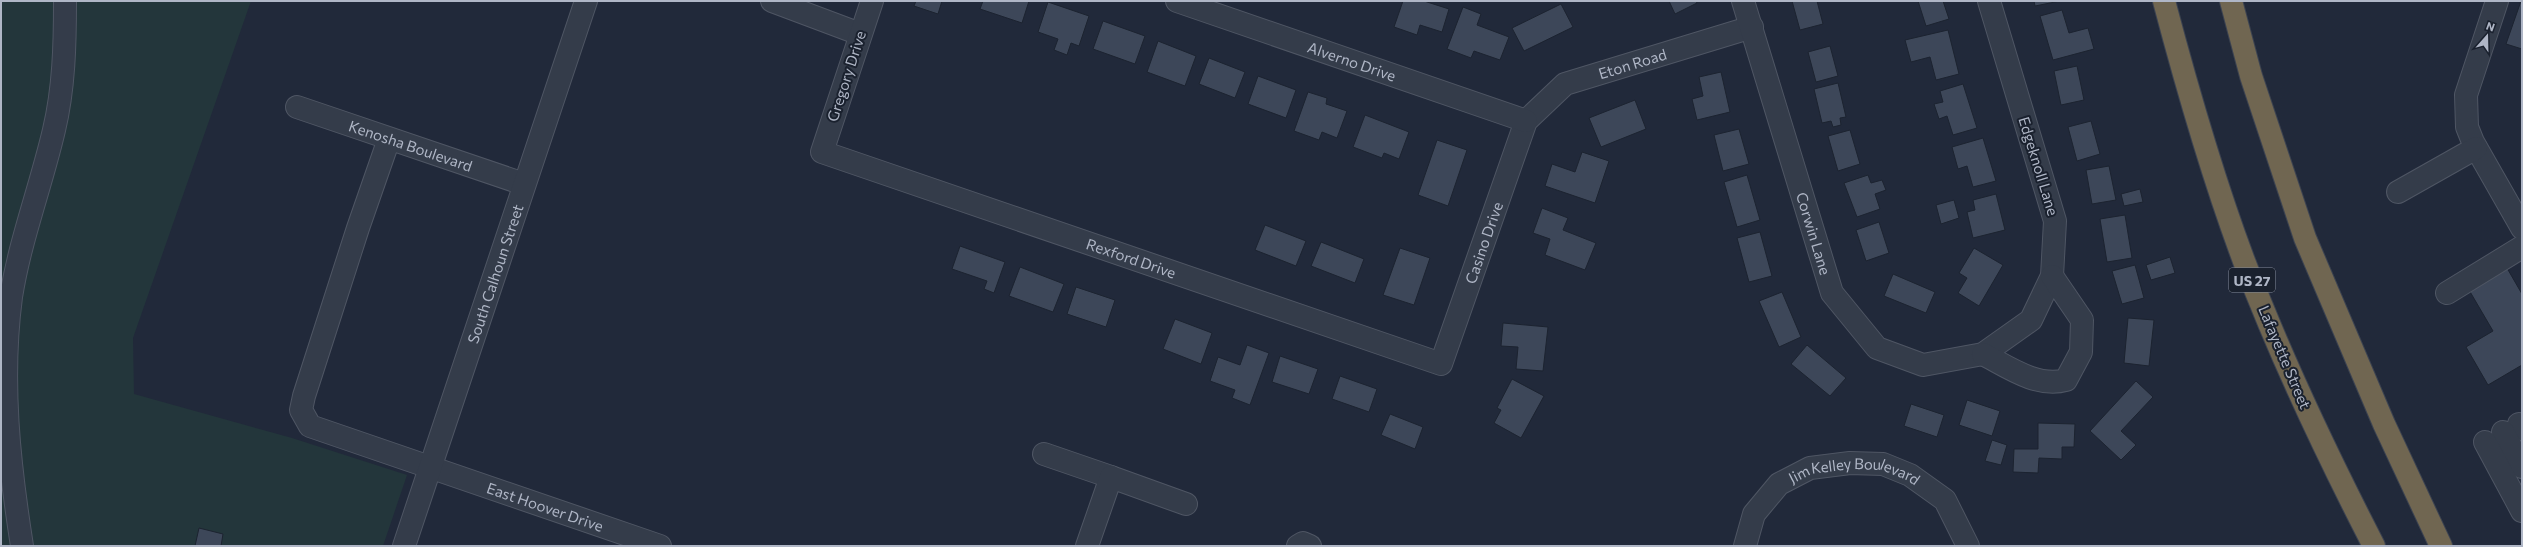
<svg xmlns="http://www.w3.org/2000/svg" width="2523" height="547" font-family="Commissioner,sans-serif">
<rect width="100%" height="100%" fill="#21293a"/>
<!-- green -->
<path fill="#23363b" d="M 1,1 L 251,1 L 133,338 L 134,394 L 292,438 L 407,475 L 383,546 L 1,546 Z"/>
<!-- building -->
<g fill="#3d4759" stroke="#1c2330">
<path d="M 916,1 L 942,1 L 938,14 L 914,6 Z"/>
<path d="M 983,1 L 1029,1 L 1022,23 L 980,9 Z"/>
<path d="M 1403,1 L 1424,1 L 1449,9 L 1442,32 L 1420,25 L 1417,35 L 1394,27 Z"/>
<path d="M 1669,1 L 1696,1 L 1697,3 L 1675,14 Z"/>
<path d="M 1792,1 L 1817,1 L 1823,24 L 1800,30 Z"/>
<path d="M 1918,1 L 1943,1 L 1949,19 L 1926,26 Z"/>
<path d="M 2034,1 L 2060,1 L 2035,6 Z"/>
<path d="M 2521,1 L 2522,1 L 2522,49 L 2506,44 Z"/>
<path d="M 1048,2 L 1089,16 L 1079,46 L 1071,43 L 1067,55 L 1054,50 L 1058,39 L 1038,32 Z"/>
<path d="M 1561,4 L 1573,27 L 1524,51 L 1512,28 Z"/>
<path d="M 1463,7 L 1481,14 L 1477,25 L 1509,37 L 1500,60 L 1474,51 L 1471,58 L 1447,49 Z"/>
<path d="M 2062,10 L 2069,33 L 2088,28 L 2094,49 L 2053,60 L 2040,16 Z"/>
<path d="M 1103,21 L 1145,36 L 1135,64 L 1093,49 Z"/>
<path d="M 1948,30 L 1959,74 L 1936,80 L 1930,57 L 1911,62 L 1905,40 Z"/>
<path d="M 1158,41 L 1196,56 L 1185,86 L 1147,72 Z"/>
<path d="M 1830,46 L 1838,76 L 1816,82 L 1808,52 Z"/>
<path d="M 1209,58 L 1245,72 L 1235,98 L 1199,84 Z"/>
<path d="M 2077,66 L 2084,100 L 2061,105 L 2054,71 Z"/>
<path d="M 1721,72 L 1730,112 L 1697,120 L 1692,99 L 1703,96 L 1699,77 Z"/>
<path d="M 1258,76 L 1296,90 L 1286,118 L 1248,104 Z"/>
<path d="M 1838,83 L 1846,117 L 1840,118 L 1841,125 L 1833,127 L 1831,121 L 1822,123 L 1814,89 Z"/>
<path d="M 1963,84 L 1977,128 L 1953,135 L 1947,116 L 1939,119 L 1934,104 L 1943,102 L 1940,91 Z"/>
<path d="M 1308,92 L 1327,98 L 1326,104 L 1347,111 L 1337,138 L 1322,132 L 1319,140 L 1294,131 Z"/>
<path d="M 1635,100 L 1646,129 L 1601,147 L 1589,118 Z"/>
<path d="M 1365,115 L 1409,132 L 1399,159 L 1384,153 L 1382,158 L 1353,147 Z"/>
<path d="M 2091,121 L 2100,154 L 2077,161 L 2068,127 Z"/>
<path d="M 1739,129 L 1749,164 L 1723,171 L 1714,135 Z"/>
<path d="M 1850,130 L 1860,164 L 1838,171 L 1828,136 Z"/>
<path d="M 1983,138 L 1996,181 L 1973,187 L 1967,166 L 1958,169 L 1952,147 Z"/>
<path d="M 1437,140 L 1467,150 L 1448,206 L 1418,195 Z"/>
<path d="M 1582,152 L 1609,161 L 1595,203 L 1545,186 L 1552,164 L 1575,172 Z"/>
<path d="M 2109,166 L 2116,200 L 2092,204 L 2086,170 Z"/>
<path d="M 1747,175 L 1760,220 L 1737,227 L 1724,182 Z"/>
<path d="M 1868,175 L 1871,183 L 1882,180 L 1886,190 L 1875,194 L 1880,209 L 1857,217 L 1844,183 Z"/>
<path d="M 2140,189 L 2143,202 L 2124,206 L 2121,194 Z"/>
<path d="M 1996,194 L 2005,230 L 1973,238 L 1967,212 L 1975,210 L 1973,200 Z"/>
<path d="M 1954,200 L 1959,218 L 1941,224 L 1936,205 Z"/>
<path d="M 1542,208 L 1568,218 L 1563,230 L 1596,243 L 1585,270 L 1545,255 L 1550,239 L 1533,233 Z"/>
<path d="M 2125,215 L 2132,258 L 2107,262 L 2100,219 Z"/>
<path d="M 1879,222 L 1889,253 L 1866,261 L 1856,230 Z"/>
<path d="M 1265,225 L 1306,241 L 1296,266 L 1255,250 Z"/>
<path d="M 1760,232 L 1772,276 L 1749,282 L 1737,238 Z"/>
<path d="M 1321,242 L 1364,259 L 1355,283 L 1311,266 Z"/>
<path d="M 960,246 L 1005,262 L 994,293 L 984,289 L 987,281 L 952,269 Z"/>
<path d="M 1400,248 L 1430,258 L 1414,305 L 1383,295 Z"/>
<path d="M 1974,248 L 2003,265 L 1979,306 L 1958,293 L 1967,278 L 1959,273 Z"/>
<path d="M 2170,257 L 2175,273 L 2151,280 L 2146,265 Z"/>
<path d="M 2135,265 L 2144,298 L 2122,304 L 2112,271 Z"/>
<path d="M 1020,267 L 1064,284 L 1053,312 L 1009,296 Z"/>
<path d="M 2507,268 L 2522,294 L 2522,365 L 2488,385 L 2466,347 L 2493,331 L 2469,290 Z"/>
<path d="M 1893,274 L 1935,292 L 1926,313 L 1884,296 Z"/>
<path d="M 1076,287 L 1115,300 L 1106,327 L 1067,314 Z"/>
<path d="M 1782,292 L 1801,337 L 1779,347 L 1759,301 Z"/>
<path d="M 2128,318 L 2154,320 L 2149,366 L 2124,363 Z"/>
<path d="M 1175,319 L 1212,333 L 1201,364 L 1163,349 Z"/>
<path d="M 1503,323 L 1548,327 L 1543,371 L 1516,369 L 1518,347 L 1501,346 Z"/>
<path d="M 1247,345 L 1269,353 L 1250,405 L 1232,398 L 1235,390 L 1210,381 L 1218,357 L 1240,365 Z"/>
<path d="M 1807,345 L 1846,378 L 1830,396 L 1791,364 Z"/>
<path d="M 1280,356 L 1318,369 L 1309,394 L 1272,382 Z"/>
<path d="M 1340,376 L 1377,389 L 1369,412 L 1332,399 Z"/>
<path d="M 1512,379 L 1544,396 L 1521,438 L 1494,423 L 1501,410 L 1497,408 Z"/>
<path d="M 2136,381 L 2153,397 L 2121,431 L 2136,445 L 2121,460 L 2090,431 Z"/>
<path d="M 1967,400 L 2000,411 L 1992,436 L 1959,425 Z"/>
<path d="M 1911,404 L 1944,415 L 1937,437 L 1904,426 Z"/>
<path d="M 1390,414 L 1423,427 L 1415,449 L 1381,435 Z"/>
<path d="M 2038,423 L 2075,424 L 2074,447 L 2062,447 L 2062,459 L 2039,458 L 2038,473 L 2013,472 L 2014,449 L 2038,449 Z"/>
<path d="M 1992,440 L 2007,445 L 2001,465 L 1985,461 Z"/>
<path d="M 199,528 L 223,534 L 221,546 L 195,546 Z"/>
</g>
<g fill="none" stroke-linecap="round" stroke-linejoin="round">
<!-- minor casing -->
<g stroke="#4f5664" stroke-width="24">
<g id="minor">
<path d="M 772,1 L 860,34"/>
<path id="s1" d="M 872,1 L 822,152 L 1441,364 L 1526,121 L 1565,84 L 1752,27"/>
<path id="s2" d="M 1177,1 L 1526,121"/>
<path id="s3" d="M 1743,1 L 1832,293 L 1877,348 L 1923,365 L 1983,354 L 2031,320 L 2052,276 L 2055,221 L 1989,1"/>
<path d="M 2497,1 L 2466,95 L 2467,127 L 2473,142 L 2522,228"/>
<path id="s4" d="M 297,107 L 524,184"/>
<path id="s5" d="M 389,139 L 358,228 L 304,396 L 301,410 L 310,426 L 660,546"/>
<path d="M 2398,192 L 2476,148"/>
<path d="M 2447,293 L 2522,247"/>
<path d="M 1983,354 C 2008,367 2037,388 2066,380 L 2081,352 L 2082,320 L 2052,276"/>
<path d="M 2519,424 L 2522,429"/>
<path d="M 2503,432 L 2522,467"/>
<path d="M 2485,442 L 2522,511"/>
<path d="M 1044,454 L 1111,477"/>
<path d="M 22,546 C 9,463 0,381 11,297 C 20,240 41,186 54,130 C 64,88 65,44 65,1"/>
<path id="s6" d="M 404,546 L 586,1"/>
<path d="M 1087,546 L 1111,477 L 1186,504"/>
<path d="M 1298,546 L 1303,543 L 1310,546"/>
<path id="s7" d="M 1745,546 L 1754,514 L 1779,484 L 1810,468 L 1850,463 L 1883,464 L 1910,475 L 1945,500 L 1968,546"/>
</g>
</g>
<!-- highway casing -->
<g stroke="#3c4351" stroke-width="24">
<g id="highway">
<path d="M 2164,1 C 2187,88 2212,176 2244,261 C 2281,358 2326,453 2374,546"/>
<path d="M 2231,1 L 2251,76 L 2305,238 L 2384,424 L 2441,546"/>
</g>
</g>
<!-- minor -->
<use href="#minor" stroke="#343c4a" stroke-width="22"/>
<!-- highway -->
<use href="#highway" stroke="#706651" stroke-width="22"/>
</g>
<g text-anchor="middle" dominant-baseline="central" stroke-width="4" stroke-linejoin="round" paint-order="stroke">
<!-- shield labels -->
<rect fill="#1a212e" stroke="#828998" stroke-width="1" x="2229" y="268" width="46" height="24" rx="3"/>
<g font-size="14" font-weight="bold" fill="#afb6c6">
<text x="2252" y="280">US 27</text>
</g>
<!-- street labels -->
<g font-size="15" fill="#afb6c6" stroke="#1a212e">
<text stroke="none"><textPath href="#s2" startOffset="185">Alverno Drive</textPath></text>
<text stroke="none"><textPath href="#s1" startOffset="1195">Eton Road</textPath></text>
<text transform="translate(846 76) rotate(-72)">Gregory Drive</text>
<text stroke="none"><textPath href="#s4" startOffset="120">Kenosha Boulevard</textPath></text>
<text transform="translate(2039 166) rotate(73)">Edgeknoll Lane</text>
<text stroke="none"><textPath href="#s3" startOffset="243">Corwin Lane</textPath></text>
<text stroke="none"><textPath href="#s1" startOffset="942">Casino Drive</textPath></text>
<text stroke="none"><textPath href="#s1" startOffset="486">Rexford Drive</textPath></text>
<text stroke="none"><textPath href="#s6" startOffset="287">South Calhoun Street</textPath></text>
<text transform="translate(2285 357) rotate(67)">Lafayette Street</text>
<text stroke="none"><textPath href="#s7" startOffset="152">Jim Kelley Boulevard</textPath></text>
<text stroke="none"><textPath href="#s5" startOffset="552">East Hoover Drive</textPath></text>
</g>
</g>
<!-- border -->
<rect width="2523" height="547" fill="none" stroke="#afb6c6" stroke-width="4"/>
<!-- north arrow -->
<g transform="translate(2487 36) rotate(20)" stroke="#1a212e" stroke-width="3" paint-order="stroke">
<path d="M0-3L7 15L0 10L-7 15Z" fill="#afb6c6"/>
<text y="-6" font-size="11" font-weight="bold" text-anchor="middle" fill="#afb6c6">N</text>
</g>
</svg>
